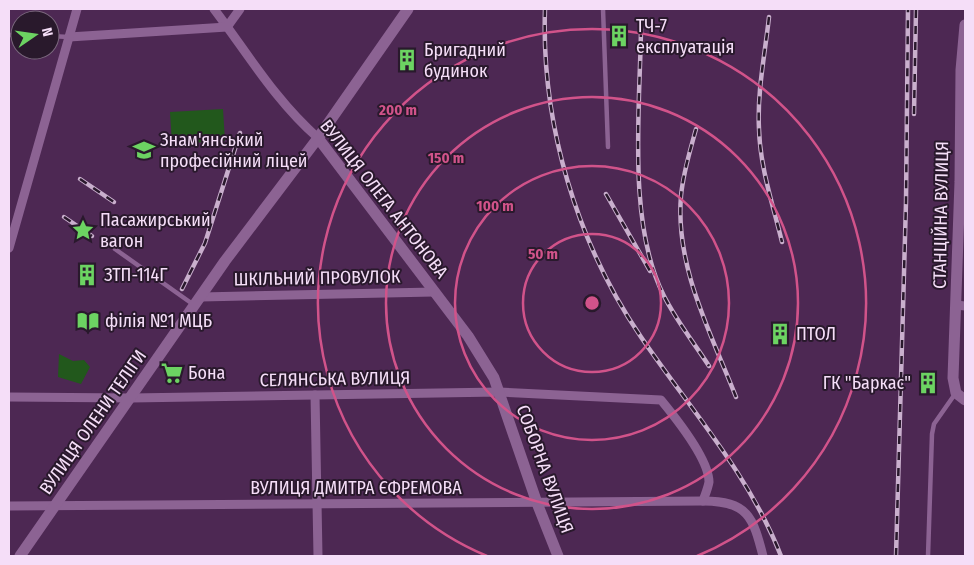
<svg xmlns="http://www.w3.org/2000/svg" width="974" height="565" font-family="'Fira Sans Condensed',sans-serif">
<rect width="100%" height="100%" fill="#4d2853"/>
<!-- green -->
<g fill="#22581c">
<path d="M 223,109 L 225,141 L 172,144 L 170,112 Z"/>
<path d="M 59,354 L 73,361 L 84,360 L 90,367 L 81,384 L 58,377 Z"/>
</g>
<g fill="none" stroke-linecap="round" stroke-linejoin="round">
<!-- service -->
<g stroke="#8c6393" stroke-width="4.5">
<path d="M 603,9 L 608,147"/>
<path d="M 9,35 L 20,35"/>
<path d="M 50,36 L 69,37"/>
<path d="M 115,249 L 194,305"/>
<path d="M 928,556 L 932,434 L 934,424 L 955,394"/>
</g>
<!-- minor -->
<g stroke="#8c6393" stroke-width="9">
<path d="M 214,9 C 248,54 275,100 318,138"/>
<path d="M 69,37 L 227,27 L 240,9"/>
<path d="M 9,248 L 77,9"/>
<path d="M 201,297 L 434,292"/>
<path d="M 956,305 L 965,306"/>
<path d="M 315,395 L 318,556"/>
<path d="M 9,397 L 131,398 L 499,392 L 661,400 C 675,417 709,459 709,482 C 708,488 705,495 703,501 C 748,501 753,517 763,556"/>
<path d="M 9,506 L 703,501"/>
</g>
<!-- tertiary -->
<g stroke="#8c6393" stroke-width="11">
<path d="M 965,25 L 961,70 L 960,182 L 953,378 L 956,393 L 965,400"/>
<path d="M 318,138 L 468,336 L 494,378 L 537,503 L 558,556"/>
<path d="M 20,556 L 225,261 L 318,138 L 408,9"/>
</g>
<!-- rail casing -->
<g stroke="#c9afcd" stroke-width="4.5">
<g id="rail">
<path d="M 545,9 C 541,124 577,243 641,337 C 690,409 749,474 781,556"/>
<path d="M 769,17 C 765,54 757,92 759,129 C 760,167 773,205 782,242"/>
<path d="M 641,29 C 640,108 627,224 664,296 C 676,320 694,343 709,366"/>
<path d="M 914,114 L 916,9"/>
<path d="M 696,129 C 690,151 683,173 681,196 C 675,267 711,333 736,397"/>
<path d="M 80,179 L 114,202"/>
<path d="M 606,194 L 650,271"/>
<path d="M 64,217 L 92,236"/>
<path d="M 182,289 L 205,243 L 240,133"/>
<path d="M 896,556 L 906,202 L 908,9"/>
</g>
</g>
<!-- rail -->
<use href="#rail" stroke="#29192c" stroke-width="2.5" stroke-dasharray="8" stroke-linecap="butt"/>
</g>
<!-- distance rings -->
<g fill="none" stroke="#d1538a" stroke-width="2.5">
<circle cx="592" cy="303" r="69"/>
<circle cx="592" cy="303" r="137"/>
<circle cx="592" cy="303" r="206"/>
<path d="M487 556A274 274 0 1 1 697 556"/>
</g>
<!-- icons -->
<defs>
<g id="building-bare" transform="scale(1.725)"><path d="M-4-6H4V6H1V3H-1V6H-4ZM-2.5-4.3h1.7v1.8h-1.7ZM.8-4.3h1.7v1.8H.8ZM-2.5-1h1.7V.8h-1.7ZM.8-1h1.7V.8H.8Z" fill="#6cd362" stroke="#29192c" stroke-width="2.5" paint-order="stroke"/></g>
<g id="university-bare" transform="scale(1.725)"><path d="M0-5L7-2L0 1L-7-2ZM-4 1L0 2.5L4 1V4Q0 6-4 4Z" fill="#6cd362" stroke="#29192c" stroke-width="2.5" paint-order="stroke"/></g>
<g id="sight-bare" transform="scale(1.725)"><path d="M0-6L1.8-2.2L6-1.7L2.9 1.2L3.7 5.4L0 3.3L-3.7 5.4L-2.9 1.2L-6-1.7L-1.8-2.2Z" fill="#6cd362" stroke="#29192c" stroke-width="2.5" paint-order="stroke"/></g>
<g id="library-bare" transform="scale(1.725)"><path d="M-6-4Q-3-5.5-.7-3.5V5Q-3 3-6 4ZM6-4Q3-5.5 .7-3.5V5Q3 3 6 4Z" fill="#6cd362" stroke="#29192c" stroke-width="2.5" paint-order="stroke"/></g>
<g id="supermarket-bare" transform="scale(1.725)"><path d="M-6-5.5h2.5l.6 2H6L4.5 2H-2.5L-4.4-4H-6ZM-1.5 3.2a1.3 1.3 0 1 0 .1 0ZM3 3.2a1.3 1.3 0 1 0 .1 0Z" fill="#6cd362" stroke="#29192c" stroke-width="2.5" paint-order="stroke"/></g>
</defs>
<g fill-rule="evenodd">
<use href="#building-bare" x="619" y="36"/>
<use href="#building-bare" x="407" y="60"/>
<use href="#university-bare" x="144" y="150"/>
<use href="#sight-bare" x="83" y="230"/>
<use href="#building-bare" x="87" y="275"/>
<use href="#library-bare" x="88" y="321"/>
<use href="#building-bare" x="780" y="334"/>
<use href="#supermarket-bare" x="172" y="373"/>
<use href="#building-bare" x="928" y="383"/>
</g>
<g text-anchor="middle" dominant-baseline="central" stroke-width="4" stroke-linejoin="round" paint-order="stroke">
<!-- poi labels -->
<g font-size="18" fill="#f5def8" stroke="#29192c" text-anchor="start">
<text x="636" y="26">ТЧ-7<tspan x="636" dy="21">експлуатація</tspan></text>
<text x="424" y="50">Бригадний<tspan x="424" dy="21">будинок</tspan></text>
<text x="160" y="140">Знам'янський<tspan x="160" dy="21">професійний ліцей</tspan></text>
<text x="100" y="220">Пасажирський<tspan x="100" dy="21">вагон</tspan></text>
<text x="104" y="275">ЗТП-114Г</text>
<text x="105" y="321">філія №1 МЦБ</text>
<text x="796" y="334">ПТОЛ</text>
<text x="188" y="373">Бона</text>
<text x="911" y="383" text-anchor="end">ГК "Баркас"</text>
</g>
<!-- street labels -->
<g font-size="18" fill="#f5def8" stroke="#29192c">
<text transform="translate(384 199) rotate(52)">ВУЛИЦЯ ОЛЕГА АНТОНОВА</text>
<text transform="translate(941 215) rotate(-89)">СТАНЦІЙНА ВУЛИЦЯ</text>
<text transform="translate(317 278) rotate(-1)">ШКІЛЬНИЙ ПРОВУЛОК</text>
<text transform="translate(335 379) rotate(-1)">СЕЛЯНСЬКА ВУЛИЦЯ</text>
<text transform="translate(93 422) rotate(-55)">ВУЛИЦЯ ОЛЕНИ ТЕЛІГИ</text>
<text transform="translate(545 469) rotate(70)">СОБОРНА ВУЛИЦЯ</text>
<text x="356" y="488">ВУЛИЦЯ ДМИТРА ЄФРЕМОВА</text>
</g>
</g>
<circle cx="592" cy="303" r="8" fill="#d1538a" stroke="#29192c" stroke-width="2.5"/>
<g font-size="15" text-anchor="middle" font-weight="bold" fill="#d1538a" stroke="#29192c" stroke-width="4" stroke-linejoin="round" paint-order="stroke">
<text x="398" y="115">200 m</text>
<text x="446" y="163">150 m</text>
<text x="495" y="211">100 m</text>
<text x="543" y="259">50 m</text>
</g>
<!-- border -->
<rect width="974" height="565" fill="none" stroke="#f5def8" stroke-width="20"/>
<!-- north arrow -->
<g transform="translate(35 35) rotate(77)"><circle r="24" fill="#29192c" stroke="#7b687e"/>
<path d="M0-4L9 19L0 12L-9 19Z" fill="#6cd362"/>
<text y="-8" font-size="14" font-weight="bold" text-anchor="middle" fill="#f5def8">N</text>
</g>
</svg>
